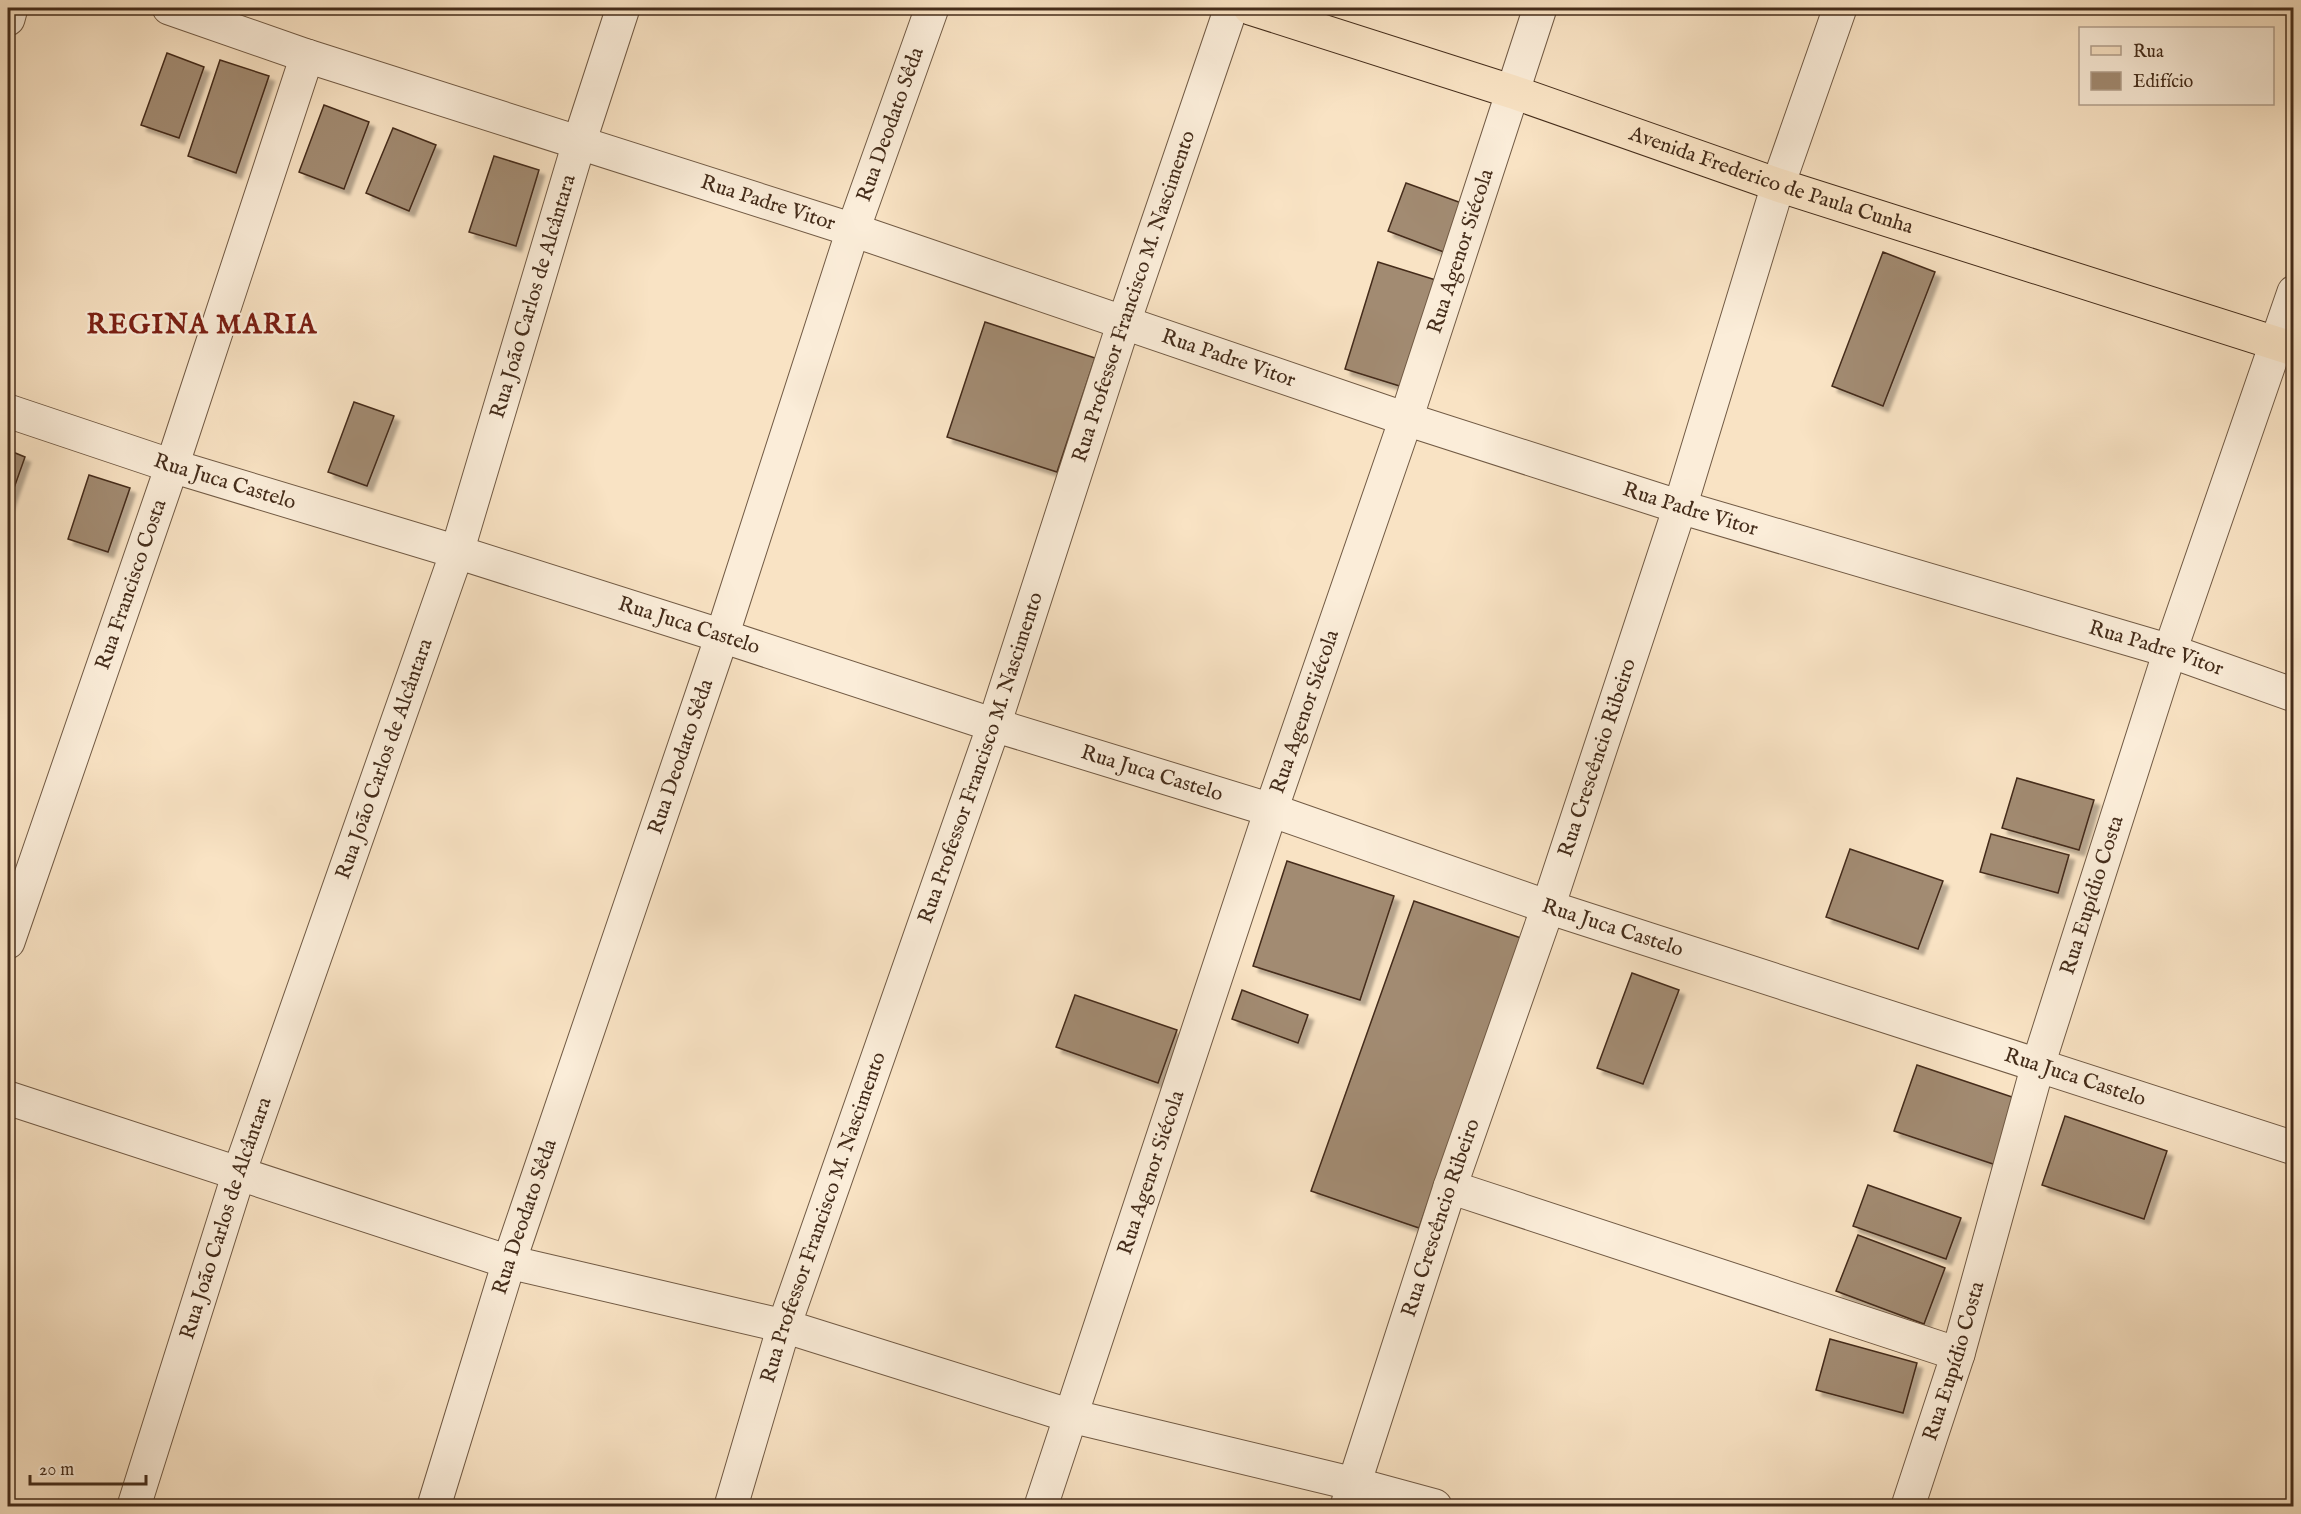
<svg xmlns="http://www.w3.org/2000/svg" width="2301" height="1514" font-family="'IM FELL English',serif">
<defs>
<filter id="shadow"><feDropShadow dx="5.5" dy="5.5" stdDeviation="1.5" flood-color="#0004"/></filter>
</defs>
<rect width="100%" height="100%" fill="#f9e3c4"/>
<filter id="stains"><feTurbulence type="fractalNoise" baseFrequency=".00333" numOctaves="4"/><feColorMatrix values="0 0 0 0 .2 0 0 0 0 .09 0 0 0 0 .02 0 0 0 .5 -.17"/></filter>
<radialGradient id="worn" r=".72"><stop offset=".6" stop-color="#630" stop-opacity="0"/><stop offset="1" stop-color="#630" stop-opacity=".3"/></radialGradient>
<!-- building -->
<g fill="#a28b72" stroke="#442c1a" stroke-width="1.5" filter="url(#shadow)">
<path d="M 167,53 L 204,67 L 179,138 L 141,125 Z"/>
<path d="M 220,60 L 269,76 L 236,173 L 188,156 Z"/>
<path d="M 324,105 L 369,122 L 344,189 L 299,172 Z"/>
<path d="M 393,128 L 436,145 L 409,211 L 366,193 Z"/>
<path d="M 494,156 L 539,170 L 516,246 L 469,232 Z"/>
<path d="M 1406,183 L 1467,205 L 1449,254 L 1388,231 Z"/>
<path d="M 1883,252 L 1935,272 L 1883,406 L 1832,386 Z"/>
<path d="M 1378,262 L 1439,281 L 1406,388 L 1345,369 Z"/>
<path d="M 985,322 L 1095,358 L 1057,472 L 947,437 Z"/>
<path d="M 354,402 L 394,416 L 367,486 L 328,472 Z"/>
<path d="M 8,450 L 25,457 L 8,505 Z"/>
<path d="M 89,475 L 130,488 L 108,552 L 68,539 Z"/>
<path d="M 2017,778 L 2094,800 L 2079,850 L 2002,828 Z"/>
<path d="M 1991,834 L 2069,855 L 2058,893 L 1980,872 Z"/>
<path d="M 1850,849 L 1943,881 L 1918,949 L 1826,917 Z"/>
<path d="M 1287,861 L 1394,896 L 1360,1000 L 1253,966 Z"/>
<path d="M 1414,901 L 1521,938 L 1419,1228 L 1311,1191 Z"/>
<path d="M 1632,973 L 1679,990 L 1643,1084 L 1597,1068 Z"/>
<path d="M 1242,990 L 1308,1015 L 1298,1043 L 1232,1019 Z"/>
<path d="M 1075,995 L 1177,1030 L 1158,1083 L 1056,1047 Z"/>
<path d="M 1917,1065 L 2018,1099 L 1996,1165 L 1894,1131 Z"/>
<path d="M 2065,1116 L 2167,1151 L 2144,1219 L 2042,1185 Z"/>
<path d="M 1868,1185 L 1961,1218 L 1946,1259 L 1853,1226 Z"/>
<path d="M 1858,1235 L 1945,1268 L 1924,1324 L 1836,1291 Z"/>
<path d="M 1830,1339 L 1917,1363 L 1903,1413 L 1816,1390 Z"/>
</g>
<g fill="none" stroke-linecap="round" stroke-linejoin="round">
<!-- minor casing -->
<g stroke="#715a44" stroke-width="35">
<g id="minor">
<path id="s1" d="M 169,8 L 307,56 L 853,230 L 1406,419 L 1680,507 L 2170,651 L 2294,695"/>
<path d="M 8,19 L 11,8"/>
<path id="s2" d="M 8,411 L 172,466 L 457,552 L 722,636 L 994,725 L 1271,810 L 1548,907 L 2294,1148"/>
<path id="s3" d="M 8,942 L 172,466 L 307,56"/>
<path d="M 8,1098 L 509,1262 L 784,1326 L 1071,1416 L 1354,1484 L 1435,1506"/>
<path d="M 1450,1187 L 1958,1354"/>
<path id="s4" d="M 134,1506 L 239,1173 L 457,552 L 579,143 L 623,8"/>
<path id="s5" d="M 434,1506 L 509,1262 L 722,636 L 853,230 L 932,8"/>
<path id="s6" d="M 731,1506 L 784,1326 L 994,725 L 1124,322 L 1231,8"/>
<path id="s7" d="M 1041,1506 L 1271,810 L 1406,419 L 1540,8"/>
<path id="s8" d="M 1347,1506 L 1450,1187 L 1548,907 L 1680,507 L 1778,185 L 1840,8"/>
<path id="s9" d="M 1908,1506 L 1958,1354 L 2038,1065 L 2170,651 L 2294,292"/>
</g>
</g>
<!-- major casing -->
<g stroke="#442c1a" stroke-width="35">
<g id="major">
<path id="s10" d="M 1250,8 L 1513,92 L 1778,185 L 2294,349"/>
</g>
</g>
<!-- minor -->
<use href="#minor" stroke="#fbedd9" stroke-width="33"/>
<!-- major -->
<use href="#major" stroke="#f9e3c4" stroke-width="33"/>
</g>
<g text-anchor="middle" dominant-baseline="central" stroke-width="4.5" stroke-linejoin="round" paint-order="stroke">
<!-- street labels -->
<g font-size="21" fill="#442c1a" stroke="#fbedd9">
<text stroke="none"><textPath href="#s5" startOffset="1455">Rua Deodato Sêda</textPath></text>
<text stroke="none"><textPath href="#s10" startOffset="549">Avenida Frederico de Paula Cunha</textPath></text>
<text stroke="none"><textPath href="#s1" startOffset="630">Rua Padre Vitor</textPath></text>
<text stroke="none"><textPath href="#s7" startOffset="1323">Rua Agenor Siécola</textPath></text>
<text stroke="none"><textPath href="#s4" startOffset="1274">Rua João Carlos de Alcântara</textPath></text>
<text stroke="none"><textPath href="#s6" startOffset="1275">Rua Professor Francisco M. Nascimento</textPath></text>
<text stroke="none"><textPath href="#s1" startOffset="1116">Rua Padre Vitor</textPath></text>
<text stroke="none"><textPath href="#s2" startOffset="228">Rua Juca Castelo</textPath></text>
<text stroke="none"><textPath href="#s1" startOffset="1602">Rua Padre Vitor</textPath></text>
<text stroke="none"><textPath href="#s3" startOffset="378">Rua Francisco Costa</textPath></text>
<text stroke="none"><textPath href="#s2" startOffset="714">Rua Juca Castelo</textPath></text>
<text stroke="none"><textPath href="#s1" startOffset="2088">Rua Padre Vitor</textPath></text>
<text stroke="none"><textPath href="#s7" startOffset="837">Rua Agenor Siécola</textPath></text>
<text stroke="none"><textPath href="#s5" startOffset="789">Rua Deodato Sêda</textPath></text>
<text stroke="none"><textPath href="#s6" startOffset="789">Rua Professor Francisco M. Nascimento</textPath></text>
<text stroke="none"><textPath href="#s8" startOffset="789">Rua Crescêncio Ribeiro</textPath></text>
<text stroke="none"><textPath href="#s4" startOffset="788">Rua João Carlos de Alcântara</textPath></text>
<text stroke="none"><textPath href="#s2" startOffset="1200">Rua Juca Castelo</textPath></text>
<text stroke="none"><textPath href="#s9" startOffset="638">Rua Eupídio Costa</textPath></text>
<text stroke="none"><textPath href="#s2" startOffset="1686">Rua Juca Castelo</textPath></text>
<text stroke="none"><textPath href="#s2" startOffset="2172">Rua Juca Castelo</textPath></text>
<text stroke="none"><textPath href="#s7" startOffset="351">Rua Agenor Siécola</textPath></text>
<text stroke="none"><textPath href="#s5" startOffset="303">Rua Deodato Sêda</textPath></text>
<text stroke="none"><textPath href="#s6" startOffset="303">Rua Professor Francisco M. Nascimento</textPath></text>
<text stroke="none"><textPath href="#s4" startOffset="302">Rua João Carlos de Alcântara</textPath></text>
<text stroke="none"><textPath href="#s8" startOffset="303">Rua Crescêncio Ribeiro</textPath></text>
<text stroke="none"><textPath href="#s9" startOffset="152">Rua Eupídio Costa</textPath></text>
</g>
<!-- district labels -->
<g font-size="27" font-weight="bold" letter-spacing="1.5" fill="#7a1f14" stroke="#fbedd9">
<text x="202" y="326">REGINA MARIA</text>
</g>
</g>
<!-- margin -->
<rect width="2301" height="1514" fill="none" stroke="#f9e3c4" stroke-width="30"/>
<rect x="9" y="9" width="2283" height="1496" fill="none" stroke="#442c1a" stroke-width="3"/>
<rect x="15" y="15" width="2271" height="1484" fill="none" stroke="#442c1a" stroke-width="1.5"/>
<!-- legend -->
<rect x="2079" y="27" width="195" height="78" fill="#fbedd9" stroke="#b2a08d" stroke-width="1.5"/>
<rect x="2091" y="46" width="30" height="9" fill="#f9e3c4" stroke="#b2a08d" stroke-width="1.5"/>
<text x="2133" y="57" font-size="18" fill="#442c1a">Rua</text>
<rect x="2091" y="72" width="30" height="18" fill="#a28b72" stroke="#b2a08d" stroke-width="1.5"/>
<text x="2133" y="87" font-size="18" fill="#442c1a">Edifício</text>
<!-- scale -->
<path d="M30 1475v9h116v-9" fill="none" stroke="#442c1a" stroke-width="3"/>
<text x="39" y="1475" font-size="18" fill="#442c1a" stroke="#fbedd9" stroke-width="4.5" paint-order="stroke">20 m</text>
<rect width="100%" height="100%" filter="url(#stains)"/>
<rect width="100%" height="100%" fill="url(#worn)"/>
</svg>
